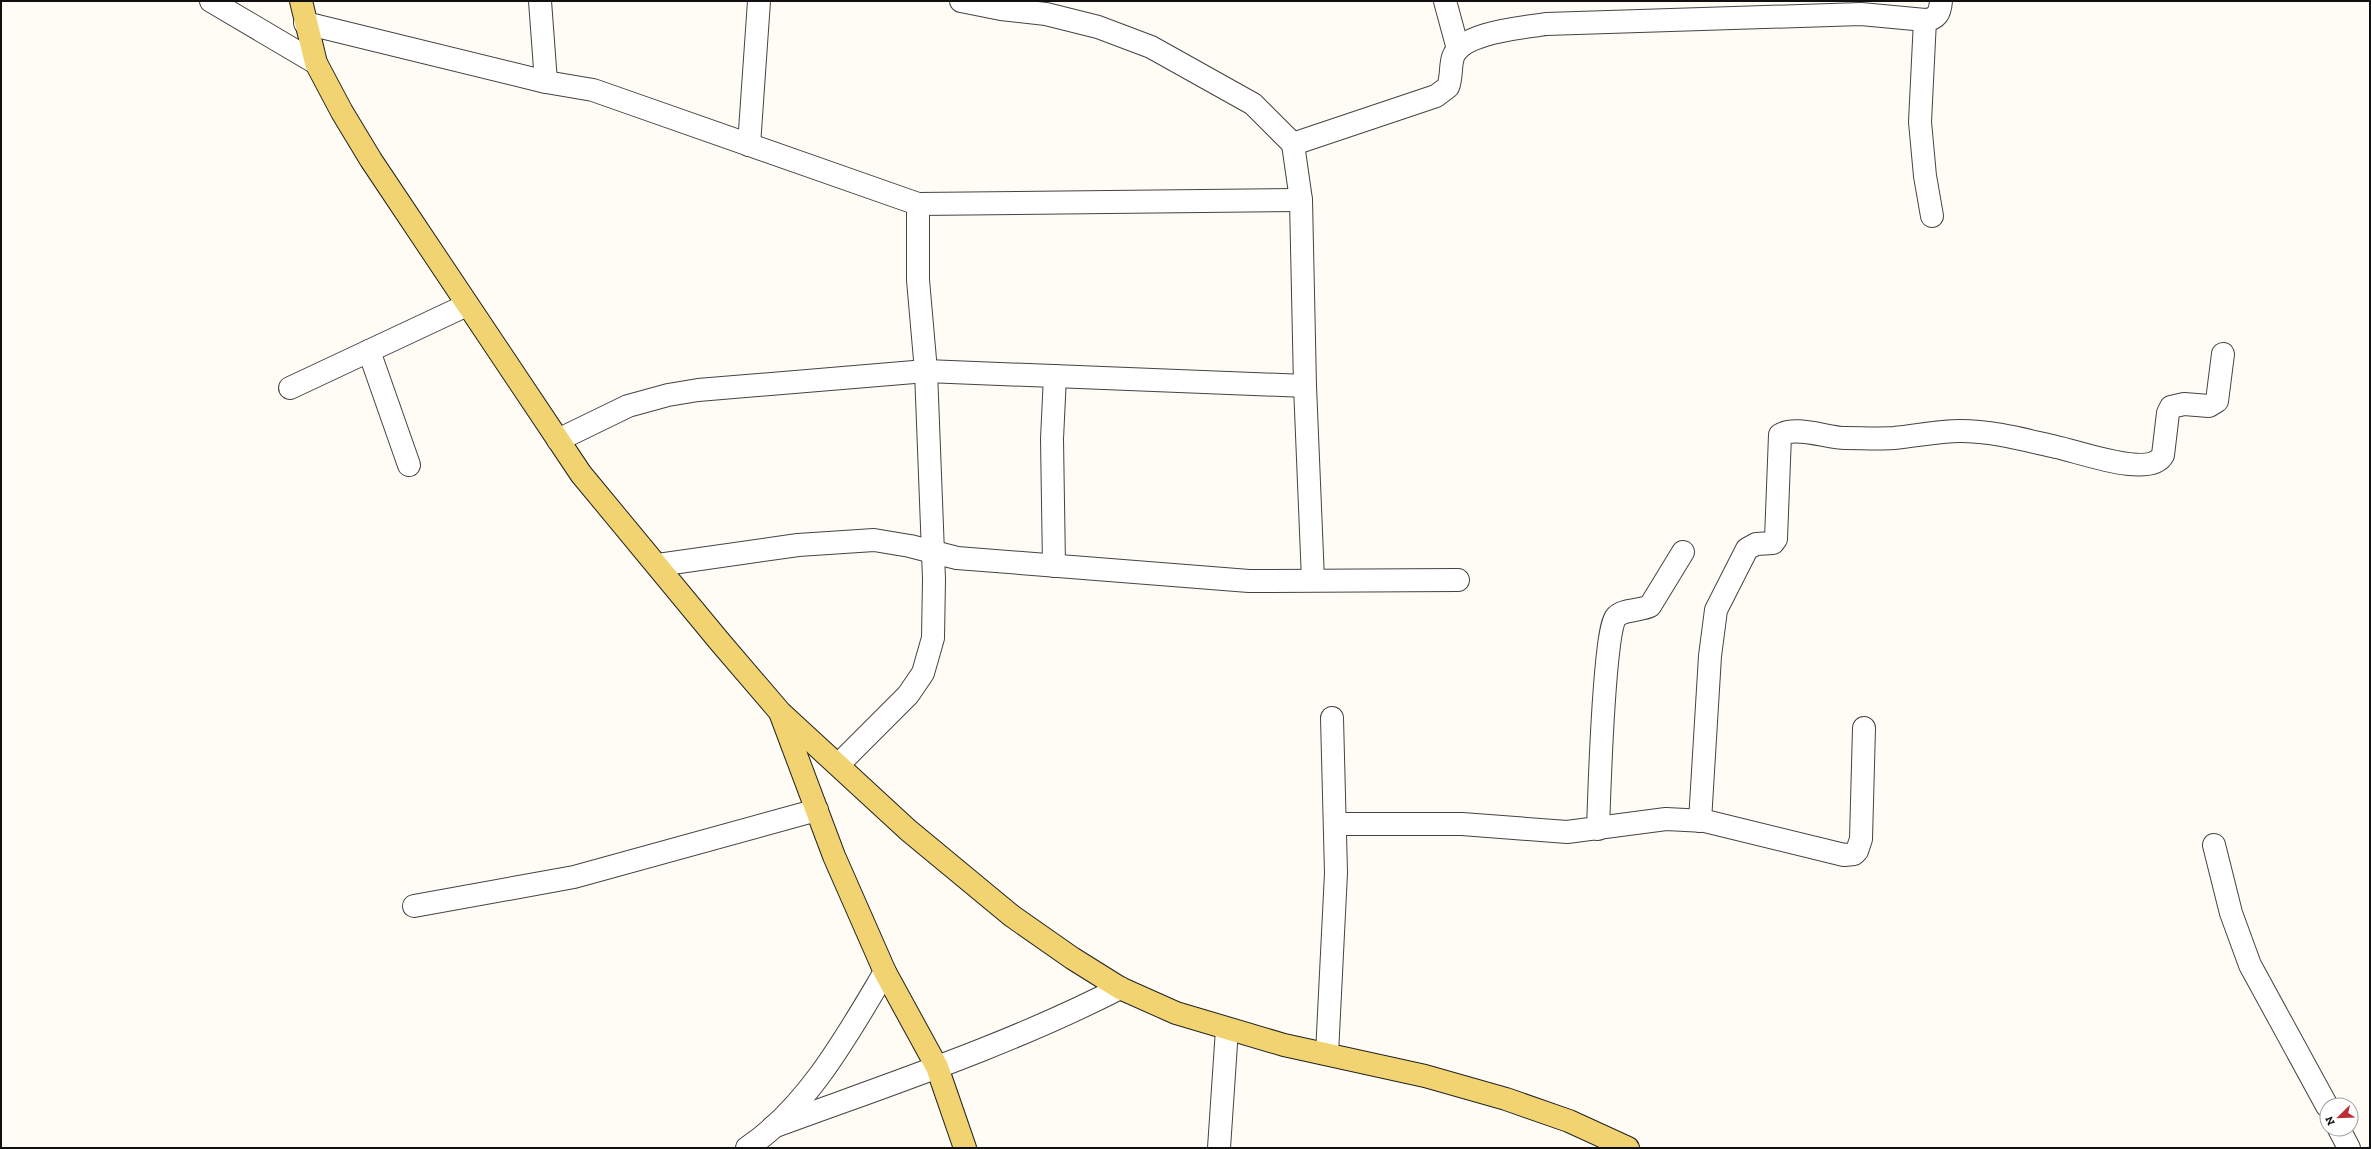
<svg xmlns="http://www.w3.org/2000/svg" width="2371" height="1149" font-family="'Zilla Slab',serif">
<rect width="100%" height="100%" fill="#fefcf4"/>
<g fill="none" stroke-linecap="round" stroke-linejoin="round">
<!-- minor casing -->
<g stroke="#434343" stroke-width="24">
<g id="minor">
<path d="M 211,1 L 316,63"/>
<path d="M 540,1 L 546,82"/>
<path d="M 1445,1 L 1458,49"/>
<path d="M 1925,20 L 1920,122 L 1925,176 L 1932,216"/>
<path d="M 305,23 L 546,82 L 593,90 L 918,204 L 1301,200"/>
<path d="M 1293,144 L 1436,96 L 1448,87 C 1452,77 1450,66 1453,57 C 1462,32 1523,28 1546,24 L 1861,14 L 1925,20 C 1937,19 1940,13 1941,1"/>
<path d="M 749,145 L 759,1"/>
<path d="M 369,351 L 409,465"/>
<path d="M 1305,386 L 1313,580"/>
<path d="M 290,388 L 467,305"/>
<path d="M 558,440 L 628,406 L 668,395 L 698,390 L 926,371 L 1305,386 L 1301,200 L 1293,144 L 1253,104 L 1151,47 L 1098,27 L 1046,14 L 1001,9 L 961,1"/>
<path d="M 658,565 L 798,545 L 874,540 L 910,546 L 957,558 L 1249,581 L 1458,580"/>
<path d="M 1054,566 L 1052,439 L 1055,376"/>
<path d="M 839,764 L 908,695 L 923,673 L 933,638 L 934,579 L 926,371 L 918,280 L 918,204"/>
<path d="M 1700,821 L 1710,656 L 1716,610 L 1747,549 L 1756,544 L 1773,543 L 1776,539 L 1780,435 C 1795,425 1828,438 1845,438 C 1861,438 1878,439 1894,438 C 1916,436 1938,431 1960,431 C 1993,431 2025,440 2056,447 C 2078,451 2150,479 2163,455 L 2168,413 L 2171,407 L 2184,404 L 2209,406 L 2217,401 L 2223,354"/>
<path d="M 1335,824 L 1462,824 L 1567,832 L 1666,819 L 1705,821 L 1844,855 L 1854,854 L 1857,851 L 1861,839 L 1864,728"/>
<path d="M 1598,829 C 1599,802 1604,628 1616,617 C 1623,609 1640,611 1650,606 L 1683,552"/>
<path d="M 2214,845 L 2231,913 L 2250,965 L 2327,1106"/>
<path d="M 414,906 L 574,877 L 817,810"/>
<path d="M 1327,1054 L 1336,873 L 1332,718"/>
<path d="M 773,1127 C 890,1084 1009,1045 1120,988"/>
<path d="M 2339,1129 L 2349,1148"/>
<path d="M 747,1148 C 808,1107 848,1034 885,972"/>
<path d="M 1219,1148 L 1227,1029"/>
</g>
</g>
<!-- major casing -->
<g stroke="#212121" stroke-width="24">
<g id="major">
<path d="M 301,1 L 316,63 L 342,112 L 371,160 L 581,474 L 720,642 L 780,712 L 908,830 L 1012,916 L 1072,958 L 1120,988 L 1176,1013 L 1284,1045 L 1425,1076 L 1506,1099 L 1569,1121 L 1628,1148"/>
<path d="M 781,715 L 834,856 L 885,972 L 937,1067 L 965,1148"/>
</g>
</g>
<!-- minor -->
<use href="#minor" stroke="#fff" stroke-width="22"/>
<!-- major -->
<use href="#major" stroke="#f1d372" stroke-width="22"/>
</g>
<!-- border -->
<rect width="2371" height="1149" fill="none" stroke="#101010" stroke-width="4"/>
<!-- north arrow -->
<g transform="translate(2339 1117) rotate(247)"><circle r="19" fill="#ffffff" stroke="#9f9f9f"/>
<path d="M0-3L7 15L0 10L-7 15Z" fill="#ba2f34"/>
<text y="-6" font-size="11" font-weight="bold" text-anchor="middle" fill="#101010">N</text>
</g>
</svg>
